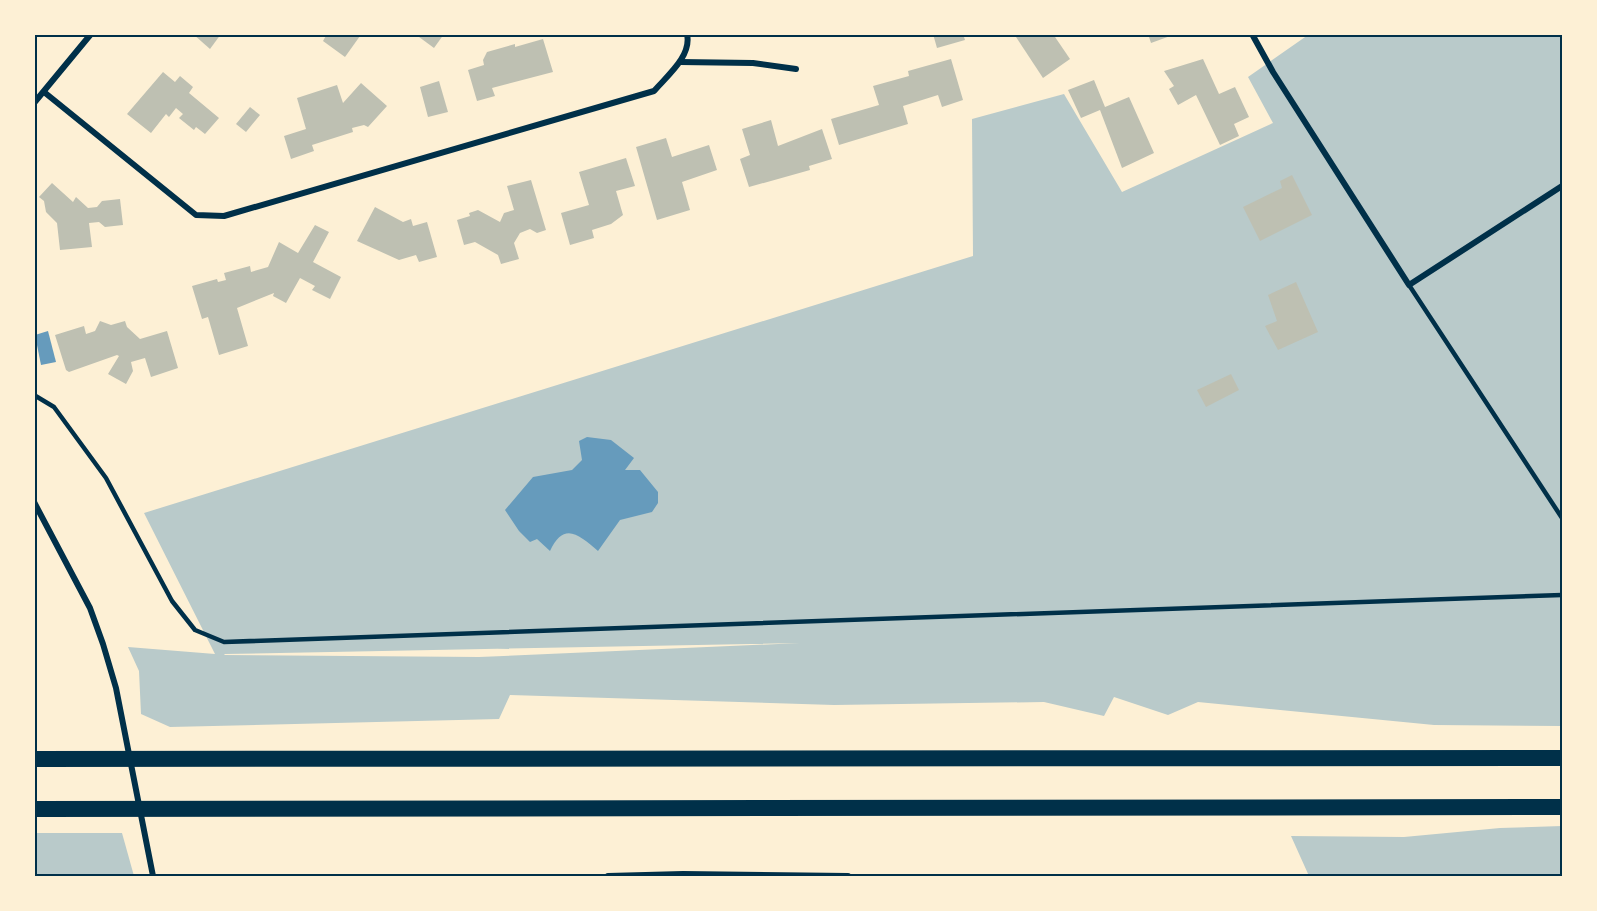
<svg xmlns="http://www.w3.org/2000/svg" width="1597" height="911" font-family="Lora,serif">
<rect width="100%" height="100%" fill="#fdf0d5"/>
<!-- green -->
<g fill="#b9caca" fill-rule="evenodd">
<path d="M 1308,35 L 1562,35 L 1562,726 L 1434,725 L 1198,702 L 1168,715 L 1114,697 L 1104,716 L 1044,702 L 834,705 L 510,695 L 499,719 L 170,727 L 141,714 L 139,671 L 128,647 L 215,654 L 144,513 L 973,256 L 972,119 L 1064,94 L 1122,192 L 1273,123 L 1248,77 ZM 800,643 L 479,657 L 224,655 L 225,654 Z"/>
<path d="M 1562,826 L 1562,876 L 1309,876 L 1291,836 L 1404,837 L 1500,828 Z"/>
<path d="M 35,833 L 122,833 L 134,876 L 35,875 Z"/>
</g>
<!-- water -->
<g fill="#669bbc">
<path d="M 48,331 L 56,362 L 41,365 L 35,335 Z"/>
<path d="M 587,437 L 611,440 L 634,458 L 625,470 L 640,470 L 658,492 L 658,503 L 652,512 L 620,520 L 598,551 C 579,535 564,521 550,551 L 537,539 L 530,542 L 519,531 L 505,510 L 533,477 L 572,470 L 582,460 L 579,441 Z"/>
</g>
<!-- building -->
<g fill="#bec0b2">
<path d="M 193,34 L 221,34 L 210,49 Z"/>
<path d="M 327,34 L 358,34 L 360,36 L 345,57 L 323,41 Z"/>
<path d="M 415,34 L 444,34 L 434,48 Z"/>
<path d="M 933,34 L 963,34 L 965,40 L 937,48 Z"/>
<path d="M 1014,34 L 1053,34 L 1070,59 L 1043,78 Z"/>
<path d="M 1148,34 L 1173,34 L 1173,35 L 1151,43 Z"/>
<path d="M 543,39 L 553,72 L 492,88 L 495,96 L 477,101 L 468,70 L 484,65 L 483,60 L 487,52 L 515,44 L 515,47 Z"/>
<path d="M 951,59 L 963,100 L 942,107 L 938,95 L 903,106 L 908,124 L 839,145 L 831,119 L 879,105 L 873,86 L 909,76 L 908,71 Z"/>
<path d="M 1203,59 L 1219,94 L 1235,87 L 1249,117 L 1234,124 L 1239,136 L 1220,145 L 1196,95 L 1178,105 L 1169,89 L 1174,86 L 1164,71 Z"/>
<path d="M 163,72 L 175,82 L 180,76 L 193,87 L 189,93 L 219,118 L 205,134 L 196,127 L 194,130 L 179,118 L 183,114 L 176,108 L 169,117 L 166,114 L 151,133 L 127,114 Z"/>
<path d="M 1094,80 L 1105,107 L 1129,97 L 1154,153 L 1122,168 L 1100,110 L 1081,118 L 1068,90 Z"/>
<path d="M 439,81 L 448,112 L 428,117 L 420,87 Z"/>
<path d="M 361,83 L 387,106 L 368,127 L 364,125 L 352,128 L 353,132 L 312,145 L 314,151 L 291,159 L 284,136 L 306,129 L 297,98 L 337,85 L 343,103 Z"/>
<path d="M 250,107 L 260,115 L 246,132 L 236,124 Z"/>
<path d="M 771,120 L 778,146 L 822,129 L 832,159 L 809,166 L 810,170 L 749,187 L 740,159 L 750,155 L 742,129 Z"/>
<path d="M 666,138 L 672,157 L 709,145 L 717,170 L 682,182 L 690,210 L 657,220 L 636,147 Z"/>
<path d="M 626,158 L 635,186 L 616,191 L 623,215 L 611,224 L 592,230 L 594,238 L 570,245 L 561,213 L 589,205 L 579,172 Z"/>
<path d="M 1292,175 L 1312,215 L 1260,241 L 1243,207 L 1282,188 L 1280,181 Z"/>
<path d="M 531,180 L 546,230 L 537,233 L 530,229 L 520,233 L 514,243 L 519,259 L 501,264 L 498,255 L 475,242 L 464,245 L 457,220 L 470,216 L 469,213 L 478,210 L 500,222 L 504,213 L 514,210 L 507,186 Z"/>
<path d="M 52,183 L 73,202 L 76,197 L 88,208 L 97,207 L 102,201 L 120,199 L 123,225 L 105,227 L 99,222 L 89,223 L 92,247 L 60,250 L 57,223 L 46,212 L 44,201 L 39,197 Z"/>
<path d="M 375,207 L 403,222 L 411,219 L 413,226 L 427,222 L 437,257 L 419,262 L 416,255 L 399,260 L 357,241 Z"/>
<path d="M 315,225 L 329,232 L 313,262 L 341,277 L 330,299 L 312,290 L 315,286 L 300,278 L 286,303 L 273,296 L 274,293 L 237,308 L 248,346 L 219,355 L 208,317 L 202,319 L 192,286 L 217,279 L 218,282 L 226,280 L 224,273 L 250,266 L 251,272 L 268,267 L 279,242 L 298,253 Z"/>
<path d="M 1296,282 L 1318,332 L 1278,350 L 1265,326 L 1277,321 L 1268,295 Z"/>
<path d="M 100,321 L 111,325 L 125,321 L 127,327 L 140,339 L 167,331 L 178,368 L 151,377 L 145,358 L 131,362 L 133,371 L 126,384 L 108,374 L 119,356 L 117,355 L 69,372 L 66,370 L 55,335 L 84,326 L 86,334 L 95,331 Z"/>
<path d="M 1231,374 L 1239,390 L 1206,407 L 1197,390 Z"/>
</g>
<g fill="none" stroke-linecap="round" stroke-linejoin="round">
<!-- service -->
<g stroke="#003049" stroke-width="4.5">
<path d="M 1409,285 L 1562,518"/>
<path d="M 34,395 L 54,407 L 106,478 L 172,601 L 195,630 L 224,642 L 1562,595"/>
</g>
<!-- minor -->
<g stroke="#003049" stroke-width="6">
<path d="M 1252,34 L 1273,72 L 1409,285 L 1562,186"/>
<path d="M 680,62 L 753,63 L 796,69"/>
<path d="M 44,92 L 196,215 L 224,216 L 654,91 C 667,76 692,56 687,34"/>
<path d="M 34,103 L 91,34"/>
<path d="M 34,502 L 90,608 L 103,644 L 116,688 L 153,876"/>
<path d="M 608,876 L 683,874 L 848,876"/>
</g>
<!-- trunk -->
<g stroke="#003049" stroke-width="16">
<path d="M 34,759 L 1562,758"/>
<path d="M 34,809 L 1562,807"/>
</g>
</g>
<!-- border -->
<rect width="1597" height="911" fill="none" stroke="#fdf0d5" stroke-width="72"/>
<rect x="36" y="36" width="1525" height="839" fill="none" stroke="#003049" stroke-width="2"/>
</svg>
